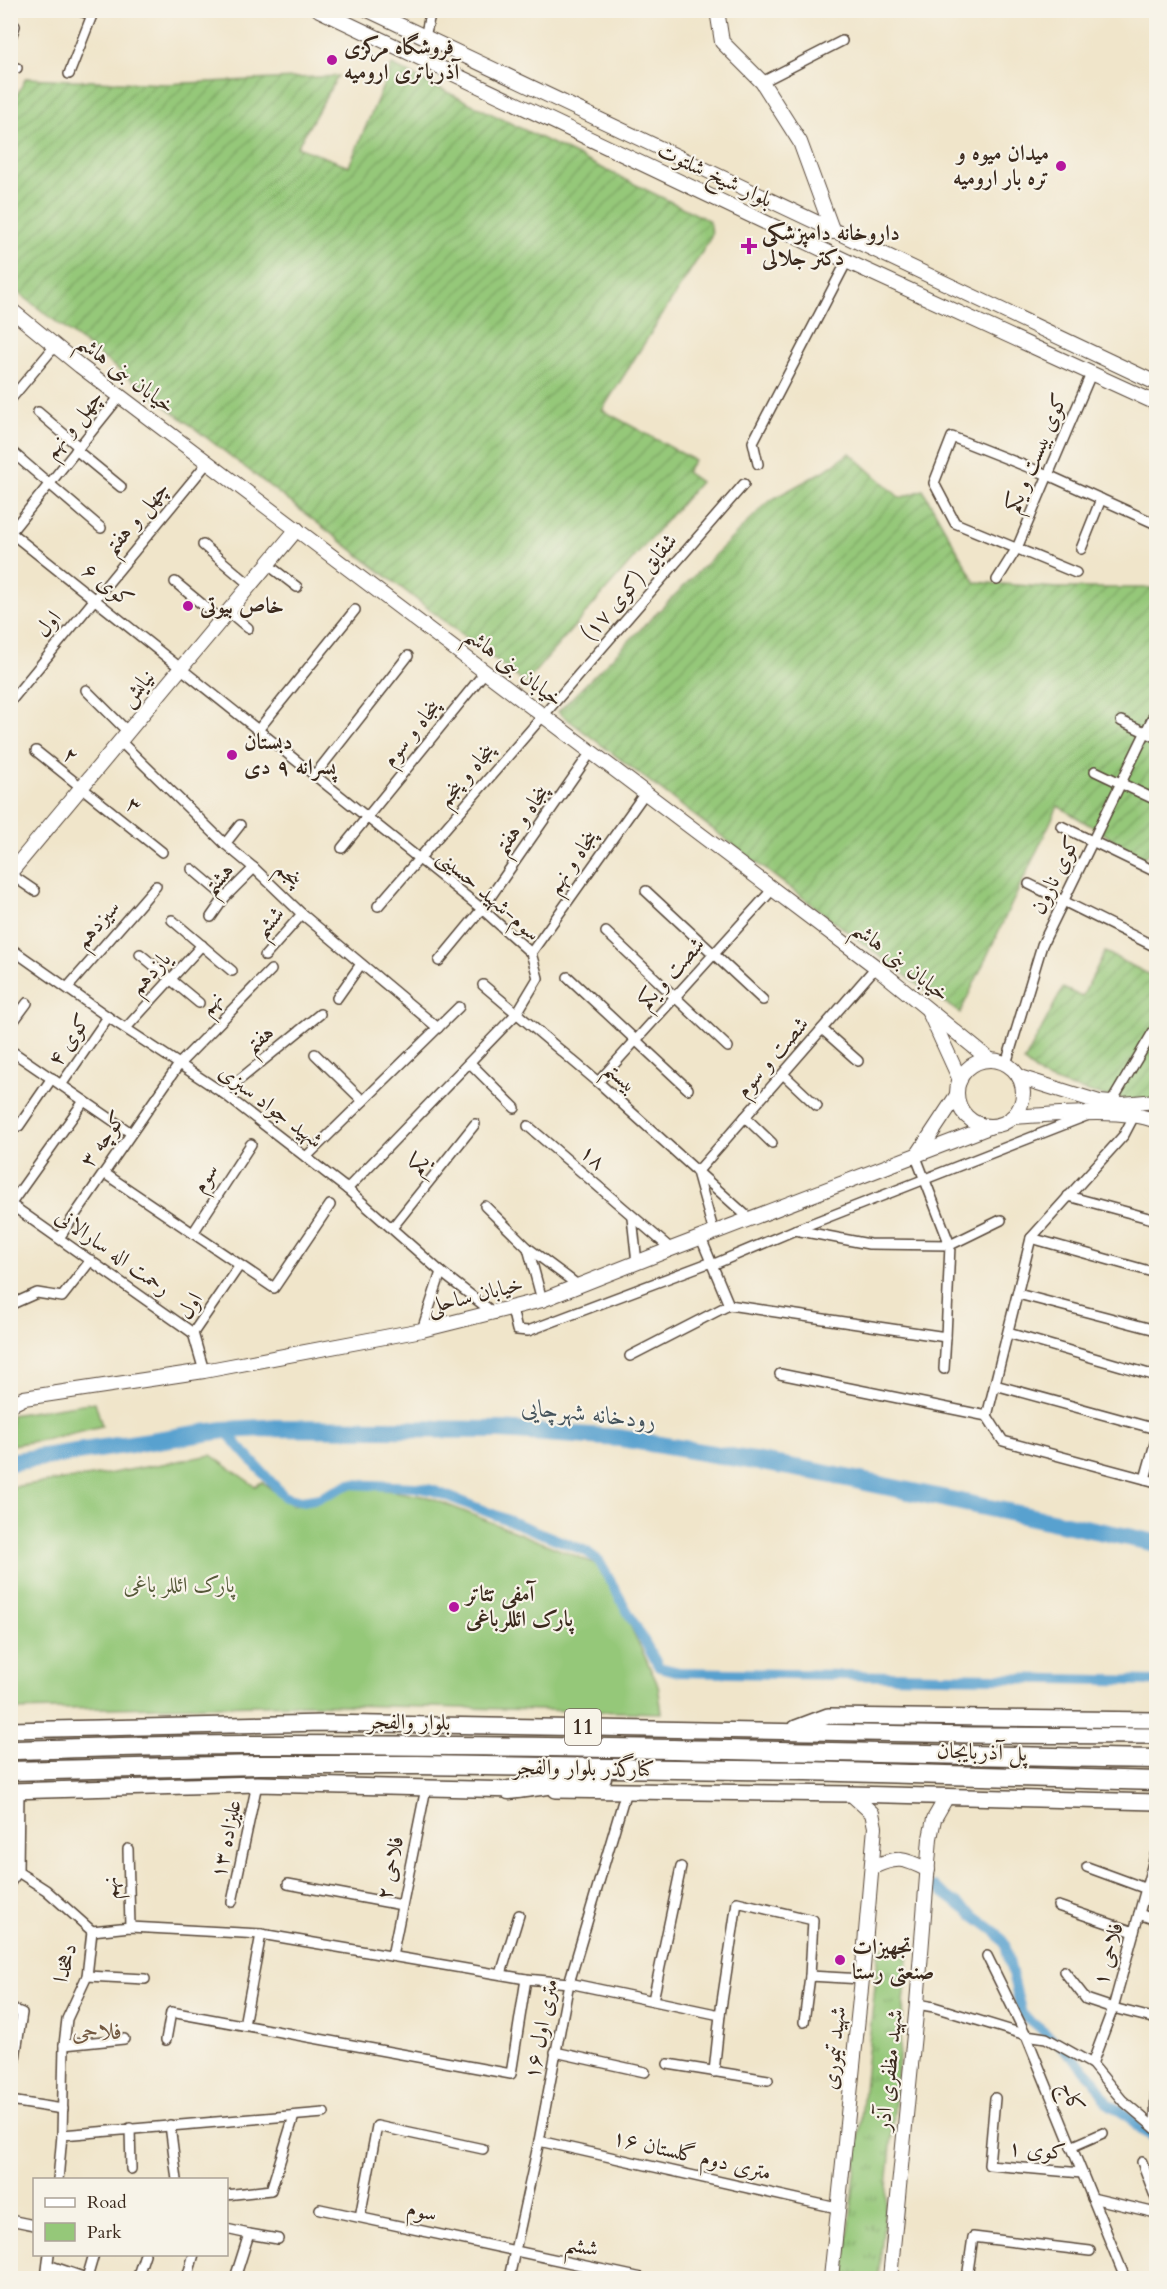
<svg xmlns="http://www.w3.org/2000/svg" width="1167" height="2289" font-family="Cardo,Amiri,serif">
<defs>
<pattern id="grass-tufts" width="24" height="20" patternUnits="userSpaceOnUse" patternTransform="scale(1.5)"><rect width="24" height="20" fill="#95c879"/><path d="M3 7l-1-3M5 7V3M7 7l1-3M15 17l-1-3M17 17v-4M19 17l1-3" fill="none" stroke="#7ba363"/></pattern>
<pattern id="garden-furrows" width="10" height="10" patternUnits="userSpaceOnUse" patternTransform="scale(1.5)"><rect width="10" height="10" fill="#95c879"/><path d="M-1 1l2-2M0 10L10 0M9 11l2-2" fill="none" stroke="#7ba363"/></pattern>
</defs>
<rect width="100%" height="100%" fill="#f7f3e8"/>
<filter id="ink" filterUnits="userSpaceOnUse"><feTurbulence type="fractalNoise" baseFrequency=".0167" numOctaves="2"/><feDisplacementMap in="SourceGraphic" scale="12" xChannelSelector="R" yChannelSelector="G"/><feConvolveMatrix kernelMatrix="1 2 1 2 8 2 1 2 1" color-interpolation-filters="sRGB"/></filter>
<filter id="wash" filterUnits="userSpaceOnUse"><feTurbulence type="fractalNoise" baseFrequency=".008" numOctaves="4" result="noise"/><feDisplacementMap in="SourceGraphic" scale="24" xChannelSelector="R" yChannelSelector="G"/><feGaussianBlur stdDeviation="1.35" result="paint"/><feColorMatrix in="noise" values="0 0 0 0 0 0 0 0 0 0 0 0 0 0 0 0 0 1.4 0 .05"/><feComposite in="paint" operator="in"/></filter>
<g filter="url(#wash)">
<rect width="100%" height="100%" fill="#f0e5ca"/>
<!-- grass -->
<path fill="url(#grass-tufts)" stroke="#68794c" stroke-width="1.5" d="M 879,1948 L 909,1949 L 881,2253 L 878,2278 L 844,2278 Z"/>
<!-- park -->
<g fill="#95c879" stroke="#68794c" stroke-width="1.5">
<path d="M 95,1402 L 102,1426 L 48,1439 L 11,1445 L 11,1415 Z"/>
<path d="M 211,1455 L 255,1486 L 262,1482 L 292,1505 L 308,1504 L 342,1490 L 362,1486 L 428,1497 L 596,1564 L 624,1612 L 658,1685 L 662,1713 L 305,1704 L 11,1710 L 11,1487 L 107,1474 Z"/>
</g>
<!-- garden -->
<g fill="url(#garden-furrows)" stroke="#68794c" stroke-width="1.5">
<path d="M 392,65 L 708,220 C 716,233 709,241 702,252 L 602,410 L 694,460 L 686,472 L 700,482 L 525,683 L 11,287 L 11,230 L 16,187 L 11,171 L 11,106 L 26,78 L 165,84 L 338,76 L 297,147 L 349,166 Z"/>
<path d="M 850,453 L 900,498 L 923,490 L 975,582 L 1057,588 L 1156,588 L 1156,846 L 1144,858 L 1058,806 L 960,1013 L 922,988 L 558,712 L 769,501 L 824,471 Z"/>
<path d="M 1105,952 L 1156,978 L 1156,1108 L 1150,1109 L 1131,1106 L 1112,1098 L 1066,1086 L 1044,1078 L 1024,1062 L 1063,988 L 1082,997 Z"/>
</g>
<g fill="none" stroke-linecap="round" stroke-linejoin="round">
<!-- canal -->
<g stroke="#59a1cf" stroke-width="10">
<path d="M 224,1430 L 285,1497 L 302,1501 L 320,1498 L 349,1484 L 415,1487 L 432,1490 L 586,1551 L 599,1561 L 659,1667 L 679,1672 L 1156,1681"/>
<path d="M 935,1887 L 997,1933 L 1005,1944 L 1022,2014 L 1060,2045 L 1094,2079 L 1107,2103 L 1129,2117 L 1140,2130 L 1156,2138"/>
</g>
<!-- river -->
<path stroke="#59a1cf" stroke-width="18" d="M 10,1462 L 224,1430 L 263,1428 L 500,1430 L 620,1438 L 813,1471 L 1156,1543"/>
</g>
</g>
<g filter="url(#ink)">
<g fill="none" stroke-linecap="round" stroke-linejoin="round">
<!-- street casing -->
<g stroke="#564638" stroke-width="12">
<g id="street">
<path d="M 77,10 L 92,15"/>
<path d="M 425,37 L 431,10"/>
<path d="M 10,40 L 15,26"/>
<path d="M 10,66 L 17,68"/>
<path d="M 69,74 L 94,10"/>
<path d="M 762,82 L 842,41"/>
<path d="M 10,400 L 55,346"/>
<path d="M 38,412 L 79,447"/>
<path d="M 76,450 L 121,487"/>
<path d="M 11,451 L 101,528"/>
<path d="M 758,464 L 753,442 L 847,261"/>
<path d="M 10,532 L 482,909 L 531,953 L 538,978 L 517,1013 L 347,1189"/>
<path d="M 10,533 L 120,396"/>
<path d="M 203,545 L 250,585"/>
<path d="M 1081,549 L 1101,499"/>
<path d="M 267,564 L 297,587"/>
<path d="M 1076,573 L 955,523 L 934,483 L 952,437 L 1048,475 L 1156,524"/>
<path d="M 997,580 L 1017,548 L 1091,374"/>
<path d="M 175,582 L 221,620"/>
<path d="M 10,611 L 13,614"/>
<path d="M 228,611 L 248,628"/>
<path d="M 86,690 L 128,732"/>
<path d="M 10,702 L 208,462"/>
<path d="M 1121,721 L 1156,737"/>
<path d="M 258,730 L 355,610"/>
<path d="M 120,741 L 225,844 L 254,868 L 302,914 L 438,1028"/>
<path d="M 36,751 L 162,852"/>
<path d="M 1095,771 L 1156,800"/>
<path d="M 314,776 L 408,656"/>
<path d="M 1061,826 L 1156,872"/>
<path d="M 225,844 L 240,825"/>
<path d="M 342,848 L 485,672"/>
<path d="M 192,869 L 225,897"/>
<path d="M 10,874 L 35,891"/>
<path d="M 1029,884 L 1156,947"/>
<path d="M 646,891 L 763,1000"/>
<path d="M 378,906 L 744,484"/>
<path d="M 211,917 L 225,897 L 254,868"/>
<path d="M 172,920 L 232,971"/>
<path d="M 606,932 L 728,1047"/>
<path d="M 10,948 L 108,1017 L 223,1093 L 347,1189 L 441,1272 L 495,1314"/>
<path d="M 531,953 L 645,793"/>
<path d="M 140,954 L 199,1003"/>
<path d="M 265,956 L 302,914"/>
<path d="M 439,961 L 482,909 L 591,752"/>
<path d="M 568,977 L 688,1089"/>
<path d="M 483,985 L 598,1082 L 750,1219"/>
<path d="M 68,987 L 156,886"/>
<path d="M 337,998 L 361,964"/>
<path d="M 10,1026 L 27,1003"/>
<path d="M 126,1028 L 202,945"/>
<path d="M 822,1029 L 858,1061"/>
<path d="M 10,1050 L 131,1133"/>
<path d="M 315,1054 L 363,1101"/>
<path d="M 470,1063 L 515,1108"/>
<path d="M 1006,1064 L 1042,945 L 1156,711"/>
<path d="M 783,1074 L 817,1106"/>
<path d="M 598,1082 L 772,890"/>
<path d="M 61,1085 L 108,1017"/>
<path d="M 223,1093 L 320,1014"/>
<path d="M 1111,1103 L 1156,1027"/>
<path d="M 745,1117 L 772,1143"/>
<path d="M 19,1126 L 52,1078"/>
<path d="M 528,1126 L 671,1249"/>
<path d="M 306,1157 L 459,1007"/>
<path d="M 697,1172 L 876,967"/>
<path d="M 697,1172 L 714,1233"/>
<path d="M 104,1173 L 274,1288 L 330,1205"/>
<path d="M 1068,1196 L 1156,1220"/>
<path d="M 10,1204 L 193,1333"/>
<path d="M 10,1205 L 84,1101"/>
<path d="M 485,1206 L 528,1248 L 579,1286"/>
<path d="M 632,1217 L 637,1263"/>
<path d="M 392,1228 L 475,1124"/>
<path d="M 795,1230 L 1086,1116"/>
<path d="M 193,1233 L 251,1144"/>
<path d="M 59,1238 L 180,1063 L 271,970"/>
<path d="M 701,1238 L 729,1305"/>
<path d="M 1031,1238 L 1156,1273"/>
<path d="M 528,1248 L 542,1300"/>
<path d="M 712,1265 L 795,1230 L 869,1244 L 950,1245 L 1001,1220"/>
<path d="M 1018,1294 L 1156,1330"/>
<path d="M 10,1305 L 37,1293 L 62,1297 L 91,1260"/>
<path d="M 512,1309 L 517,1330 L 528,1331 L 711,1262"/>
<path d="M 422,1330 L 441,1272"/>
<path d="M 1008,1333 L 1156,1376"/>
<path d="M 630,1356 L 729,1305 L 946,1337 L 950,1245 L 916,1157"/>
<path d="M 944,1369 L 946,1337"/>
<path d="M 204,1371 L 193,1333 L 239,1266"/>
<path d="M 780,1374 L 987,1416 L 1031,1238 L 1124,1135 L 1134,1116"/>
<path d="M 995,1385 L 1156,1429"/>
<path d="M 987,1416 L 1003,1441 L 1156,1482"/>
<path d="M 1145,1479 L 1156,1440"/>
<path d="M 19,1790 L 18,1872 L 46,1890 L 92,1931 L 87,1976 L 67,2019 L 64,2045 L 62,2135 L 58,2180"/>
<path d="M 128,1849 L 130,1927"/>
<path d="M 1087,1867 L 1147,1889"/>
<path d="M 10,1883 L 18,1872"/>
<path d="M 288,1884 L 402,1905"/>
<path d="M 232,1902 L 257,1784"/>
<path d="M 1058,1906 L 1134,1932"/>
<path d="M 1139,1914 L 1156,1920"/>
<path d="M 92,1931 L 130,1927 L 261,1934"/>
<path d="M 392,1956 L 426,1788"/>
<path d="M 987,1956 L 1026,2035 L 1125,2278"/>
<path d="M 1064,1971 L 1086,1999 L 1113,2008 L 1156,2019"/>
<path d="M 501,1974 L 519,1915"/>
<path d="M 87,1976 L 145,1979"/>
<path d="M 810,1976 L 862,1979"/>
<path d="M 653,2000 L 681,1867"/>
<path d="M 917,2004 L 934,2007 L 1026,2035 L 1046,2038 L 1092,2064 L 1122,2100 L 1156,2129"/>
<path d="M 10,2008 L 22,2013 L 10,2090"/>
<path d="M 720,2015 L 737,1902 L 813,1920 L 810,1976 L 804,2022"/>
<path d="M 244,2025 L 261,1934 L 526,1979 L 569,1983 L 720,2015 L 714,2072"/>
<path d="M 166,2040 L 171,2012 L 511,2074 L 526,1979"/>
<path d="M 64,2045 L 124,2039"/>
<path d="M 555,2052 L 645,2072"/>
<path d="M 668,2064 L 768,2080"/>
<path d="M 1092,2064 L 1113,2008 L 1156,1852"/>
<path d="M 995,2098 L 989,2165 L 1082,2173"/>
<path d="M 10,2101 L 63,2109"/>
<path d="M 170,2125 L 177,2180"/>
<path d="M 130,2128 L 131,2169"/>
<path d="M 1155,2128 L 1156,2082"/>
<path d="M 62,2135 L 324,2113"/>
<path d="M 539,2141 L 837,2208"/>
<path d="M 1071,2147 L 1103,2133"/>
<path d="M 1142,2162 L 1156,2199"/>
<path d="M 226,2195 L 271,2190 L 294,2116"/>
<path d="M 1092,2198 L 1156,2213"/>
<path d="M 320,2209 L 642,2278"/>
<path d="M 360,2217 L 377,2126 L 483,2149"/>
<path d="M 10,2220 L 34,2225"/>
<path d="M 226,2229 L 249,2234 L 235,2278"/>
<path d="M 249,2234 L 278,2239"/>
<path d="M 48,2265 L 86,2278"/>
<path d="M 46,2278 L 49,2254"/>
<path d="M 87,2278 L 94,2254"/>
<path d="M 137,2278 L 145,2254"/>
<path d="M 187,2278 L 194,2254"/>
<path d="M 509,2278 L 539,2141 L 569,1983 L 626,1791"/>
<path d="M 967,2278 L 973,2237 L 1090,2251"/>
</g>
</g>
<!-- secondary casing -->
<g stroke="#564638" stroke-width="16">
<g id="secondary">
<path d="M 319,10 L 857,266 L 1156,403"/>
<path d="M 368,10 L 1156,383"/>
<path d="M 717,10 L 722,42 L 762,82 L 800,142 L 833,232"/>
<path d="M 10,309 L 80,366 L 876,967 L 990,1060"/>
<path d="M 10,873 L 297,529"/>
<path d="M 929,1012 L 960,1080"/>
<circle cx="990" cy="1093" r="33"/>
<path d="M 1019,1077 L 1099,1102 L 1123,1104 L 1156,1101"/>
<path d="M 1012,1117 C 1049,1115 1124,1107 1156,1121"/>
<path d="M 916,1157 L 957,1095"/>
<path d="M 10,1405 L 24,1398 L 204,1371 L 422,1330 L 542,1300 L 671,1249 L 992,1126"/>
<path d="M 873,1867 C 897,1856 904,1858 928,1870"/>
<path d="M 831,2278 L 862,1979 L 875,1827 L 872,1813 L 851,1794"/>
<path d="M 890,2278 L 917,2004 L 930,1838 L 934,1819 L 946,1798"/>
</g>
</g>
<!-- primary casing -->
<g stroke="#564638" stroke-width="18">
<g id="primary">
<path d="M 796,1728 L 828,1716 L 1156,1720"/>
<path d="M 10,1730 L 324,1723 L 973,1735 L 1156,1736"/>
<path d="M 556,1790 L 851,1794 L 1156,1802"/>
<path d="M 10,1791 L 257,1784 L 520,1790"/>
</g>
</g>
<!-- highway casing -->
<g stroke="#564638" stroke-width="21">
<g id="highway">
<path d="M 10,1750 C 97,1748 183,1744 270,1745 C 565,1745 861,1753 1156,1759"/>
<path d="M 10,1771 L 260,1765 L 417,1765 L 806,1771 L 1156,1781"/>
<path d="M 509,1790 L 602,1778"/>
</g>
</g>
<!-- street -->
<use href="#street" stroke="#fff" stroke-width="9"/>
<!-- secondary -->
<use href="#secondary" stroke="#fff" stroke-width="14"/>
<!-- primary -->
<use href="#primary" stroke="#fff" stroke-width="15"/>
<!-- highway -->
<use href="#highway" stroke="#fff" stroke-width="18"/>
</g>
</g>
<!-- markers -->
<g fill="#b5179e" stroke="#f7f3e8" stroke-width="2">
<circle cx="332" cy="60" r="6"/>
<circle cx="1061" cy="166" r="6"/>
<path d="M746 237h6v6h6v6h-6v6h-6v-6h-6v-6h6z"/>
<circle cx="188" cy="606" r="6"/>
<circle cx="232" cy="755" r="6"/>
<circle cx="454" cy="1607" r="6"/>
<circle cx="840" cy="1960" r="6"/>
</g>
<g text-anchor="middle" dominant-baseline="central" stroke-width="4.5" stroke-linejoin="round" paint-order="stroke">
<!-- shield labels -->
<rect fill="#f7f3e8" stroke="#73665b" stroke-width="1.5" x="565" y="1709" width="36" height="36" rx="4.5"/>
<g font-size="21" font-weight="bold" fill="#3b2a1e">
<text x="583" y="1727">11</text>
</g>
<!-- poi labels -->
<g font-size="22" font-weight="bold" fill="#3b2a1e" stroke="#f7f3e8" text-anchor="start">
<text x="344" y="47">فروشگاه مرکزی<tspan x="344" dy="25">آذرباتری ارومیه</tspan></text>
<text x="1049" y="153" text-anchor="end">میدان میوه و<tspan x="1049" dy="25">تره بار ارومیه</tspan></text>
<text x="762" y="233">داروخانه دامپزشکی<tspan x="762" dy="25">دکتر جلالی</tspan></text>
<text x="200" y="606">خاص بیوتی</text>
<text x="244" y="742">دبستان<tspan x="244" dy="25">پسرانه ۹ دی</tspan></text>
<text x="466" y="1594">آمفی تئاتر<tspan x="466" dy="25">پارک ائللرباغی</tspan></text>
<text x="852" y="1947">تجهیزات<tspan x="852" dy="25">صنعتی رستا</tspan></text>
</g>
<!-- street labels -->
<g font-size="22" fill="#3b2a1e" stroke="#f7f3e8">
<text transform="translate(715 175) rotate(25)">بلوار شیخ شلتوت</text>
<text transform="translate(126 374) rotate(37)">خیابان بنی هاشم</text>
<text transform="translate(73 424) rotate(-51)">چهل و نهم</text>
<text transform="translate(1036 453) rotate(-67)">کوی بیست و یکم</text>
<text transform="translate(136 518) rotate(-50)">چهل و هفتم</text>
<text transform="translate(108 585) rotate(38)">کوی ۶</text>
<text transform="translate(629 587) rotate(-49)">شقایق (کوی ۱۷)</text>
<text transform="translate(48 624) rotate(-51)">اول</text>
<text transform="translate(514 667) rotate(37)">خیابان بنی هاشم</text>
<text transform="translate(137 688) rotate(-50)">نیایش</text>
<text transform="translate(411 733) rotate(-51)">پنجاه و سوم</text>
<text transform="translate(71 755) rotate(40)">۲</text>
<text transform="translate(466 775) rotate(-49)">پنجاه و پنجم</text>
<text transform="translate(134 805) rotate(38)">۳</text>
<text transform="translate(521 820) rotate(-55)">پنجاه و هفتم</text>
<text transform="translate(572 862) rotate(-55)">پنجاه و نهم</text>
<text transform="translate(289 874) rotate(44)">پنجم</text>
<text transform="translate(1055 875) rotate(-64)">کوی نارون</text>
<text transform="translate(218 879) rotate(-49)">هشتم</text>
<text transform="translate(489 895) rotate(41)">سوم-شهید حسینی</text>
<text transform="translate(269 922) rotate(-48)">ششم</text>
<text transform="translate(97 924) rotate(-49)">سیزدهم</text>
<text transform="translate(901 961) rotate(38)">خیابان بنی هاشم</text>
<text transform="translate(150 973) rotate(-47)">یازدهم</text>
<text transform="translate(671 973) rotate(-48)">شصت و یکم</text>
<text transform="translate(211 1003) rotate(-46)">نهم</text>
<text transform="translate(259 1039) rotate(-39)">هفتم</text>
<text transform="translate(69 1040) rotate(-56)">کوی ۴</text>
<text transform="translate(772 1057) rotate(-49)">شصت و سوم</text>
<text transform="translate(621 1077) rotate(42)">بیستم</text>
<text transform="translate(271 1106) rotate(37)">شهید جواد سبزی</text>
<text transform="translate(103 1139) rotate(-55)">کوچه ۳</text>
<text transform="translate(593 1157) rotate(41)">۱۸</text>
<text transform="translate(419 1164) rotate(-51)">یکم</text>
<text transform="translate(205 1178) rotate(-57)">سوم</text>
<text transform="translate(113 1252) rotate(35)">رحمت اله سارالانی</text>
<text transform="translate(475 1295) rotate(-14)">خیابان ساحلی</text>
<text transform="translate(190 1306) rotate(-59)">اول</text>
<text transform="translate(409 1722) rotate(1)">بلوار والفجر</text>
<text transform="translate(982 1752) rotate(2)">پل آذربایجان</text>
<text transform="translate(584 1768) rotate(1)">کنارگذر بلوار والفجر</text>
<text transform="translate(226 1839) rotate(-78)">۱۳ علیزاده</text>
<text transform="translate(390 1868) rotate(-78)">فلاحی ۲</text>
<text transform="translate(110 1888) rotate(-91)">نهم</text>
<text transform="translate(1108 1954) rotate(-75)">فلاحی ۱</text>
<text transform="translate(65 1963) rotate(-76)">دهخدا</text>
<text transform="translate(541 2029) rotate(-79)">۱۶ متری اول</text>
<text transform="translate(834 2048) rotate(-84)">شهید تیموری</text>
<text transform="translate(889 2070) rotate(-84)">شهید مظفری آذر</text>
<text transform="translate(1072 2097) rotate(68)">کاج</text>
<text transform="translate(1037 2150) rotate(5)">کوی ۱</text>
<text transform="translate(692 2155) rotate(13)">۱۶ متری دوم گلستان</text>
<text transform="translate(422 2211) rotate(13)">سوم</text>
<text transform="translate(582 2246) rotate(12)">ششم</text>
</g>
<!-- park labels -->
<g font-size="22" fill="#565939" stroke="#f7f3e8">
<text x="179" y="1585">پارک ائللر باغی</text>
</g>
<!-- water labels -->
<g font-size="24" font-style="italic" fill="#46545c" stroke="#f7f3e8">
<text transform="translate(589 1414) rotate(6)">رودخانه شهرچایی</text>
</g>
<!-- neighbourhood labels -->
<g font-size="24" fill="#735941" stroke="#f7f3e8">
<text x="97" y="2031">فلاحی</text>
</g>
</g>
<!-- margin -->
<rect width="1167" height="2289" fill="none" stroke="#f7f3e8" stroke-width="36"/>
<!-- legend -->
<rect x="33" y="2178" width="195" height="78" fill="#f7f3e8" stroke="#aca397" stroke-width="1.5"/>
<rect x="45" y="2198" width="30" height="9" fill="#ffffff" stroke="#aca397" stroke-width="1.5"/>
<text x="87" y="2208" font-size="18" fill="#3b2a1e">Road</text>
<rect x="45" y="2223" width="30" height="18" fill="#95c879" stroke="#aca397" stroke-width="1.5"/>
<text x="87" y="2238" font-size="18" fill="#3b2a1e">Park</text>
</svg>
